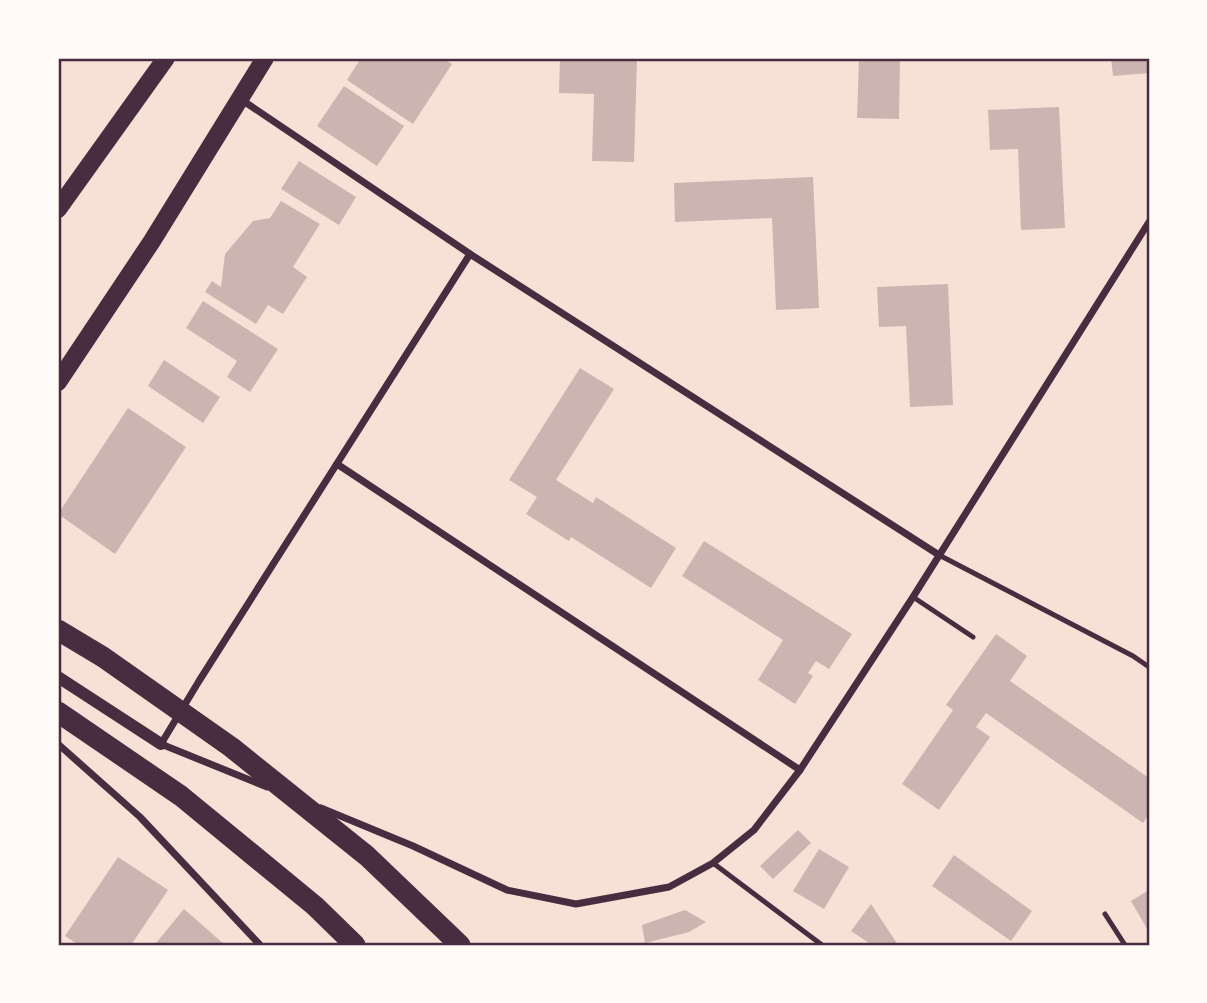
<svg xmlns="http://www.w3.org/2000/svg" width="1207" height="1003" font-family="Montserrat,sans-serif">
<rect width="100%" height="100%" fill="#f7e1d7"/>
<!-- building -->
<g fill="#ccb4b1">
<path d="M 361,58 L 442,58 L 452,64 L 413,124 L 347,80 Z"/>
<path d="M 560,58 L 637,58 L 634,162 L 592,161 L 594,94 L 559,93 Z"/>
<path d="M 859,58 L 900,58 L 899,119 L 857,118 Z"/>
<path d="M 1111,58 L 1149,58 L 1149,73 L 1113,76 Z"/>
<path d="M 344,86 L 404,126 L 377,166 L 317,126 Z"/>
<path d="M 1059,107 L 1065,228 L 1021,230 L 1018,149 L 990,150 L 988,110 Z"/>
<path d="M 299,161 L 356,197 L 339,225 L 281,189 Z"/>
<path d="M 813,177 L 819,308 L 776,310 L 772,218 L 675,222 L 674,183 Z"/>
<path d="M 281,201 L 320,224 L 293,267 L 307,277 L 283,314 L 268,305 L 256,324 L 205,292 L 212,281 L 221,287 L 225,254 L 253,221 L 270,218 Z"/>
<path d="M 948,284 L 953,405 L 910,407 L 906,326 L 879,327 L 877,287 Z"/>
<path d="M 203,301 L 278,349 L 250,392 L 227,377 L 237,361 L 186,328 Z"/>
<path d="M 164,360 L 220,397 L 203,423 L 148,386 Z"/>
<path d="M 580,368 L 614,389 L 556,480 L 593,503 L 596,497 L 676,548 L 651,588 L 571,537 L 569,541 L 526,514 L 537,497 L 509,480 Z"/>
<path d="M 128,408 L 186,447 L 115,554 L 58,514 Z"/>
<path d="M 704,541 L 852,634 L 829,669 L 816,661 L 808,673 L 813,676 L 795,704 L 758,680 L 783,640 L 682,576 Z"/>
<path d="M 996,634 L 1027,656 L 1010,681 L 1149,778 L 1149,814 L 1143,823 L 986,713 L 976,727 L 990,737 L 939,810 L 902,784 L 953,710 L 946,705 Z"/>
<path d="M 798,830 L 811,843 L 773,879 L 760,866 Z"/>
<path d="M 819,849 L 849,867 L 824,909 L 793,891 Z"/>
<path d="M 954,855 L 1032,911 L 1011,941 L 932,886 Z"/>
<path d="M 118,857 L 168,890 L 131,945 L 79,945 L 65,936 Z"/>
<path d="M 1149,890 L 1149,932 L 1131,901 Z"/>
<path d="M 871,904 L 898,945 L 872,945 L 851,931 Z"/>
<path d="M 184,909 L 225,945 L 158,945 L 156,943 Z"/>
<path d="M 685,910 L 706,922 L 689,932 L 645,943 L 642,925 Z"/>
</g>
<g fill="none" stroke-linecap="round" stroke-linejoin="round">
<!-- service -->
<g stroke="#4a2c40" stroke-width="5">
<path d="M 939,555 L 1133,656 L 1149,667"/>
<path d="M 913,597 L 973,637"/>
<path d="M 713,863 L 822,945"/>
<path d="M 1105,914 L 1125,945"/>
</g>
<!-- minor -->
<g stroke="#4a2c40" stroke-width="7">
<path d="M 239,98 L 470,254 L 939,555"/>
<path d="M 337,464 L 800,770"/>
<path d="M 58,744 L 140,817 L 260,945"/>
<path d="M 267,787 L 161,744 L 199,681 L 470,254"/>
<path d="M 321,808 L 413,846 L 507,890 L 576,904 L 669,887 L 713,863 L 754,830 L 800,770 L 913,597 L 1149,222"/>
</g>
<!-- tertiary -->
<path stroke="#4a2c40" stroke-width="12" d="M 58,677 L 161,744"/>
<!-- primary -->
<g stroke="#4a2c40" stroke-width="18">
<path d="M 58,209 L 166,58"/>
<path d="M 58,382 L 152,241 L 265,58"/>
</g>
<!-- motorway -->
<g stroke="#4a2c40" stroke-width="21">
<path d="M 58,630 L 103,657 L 231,747 L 367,856 L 460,945"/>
<path d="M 58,712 L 181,796 L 315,906 L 355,945"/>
</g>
</g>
<!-- border -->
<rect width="1207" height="1003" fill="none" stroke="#fffaf5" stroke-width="119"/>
<rect x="60" y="60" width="1088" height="884" fill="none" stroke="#4a2c40" stroke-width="2.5"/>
</svg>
